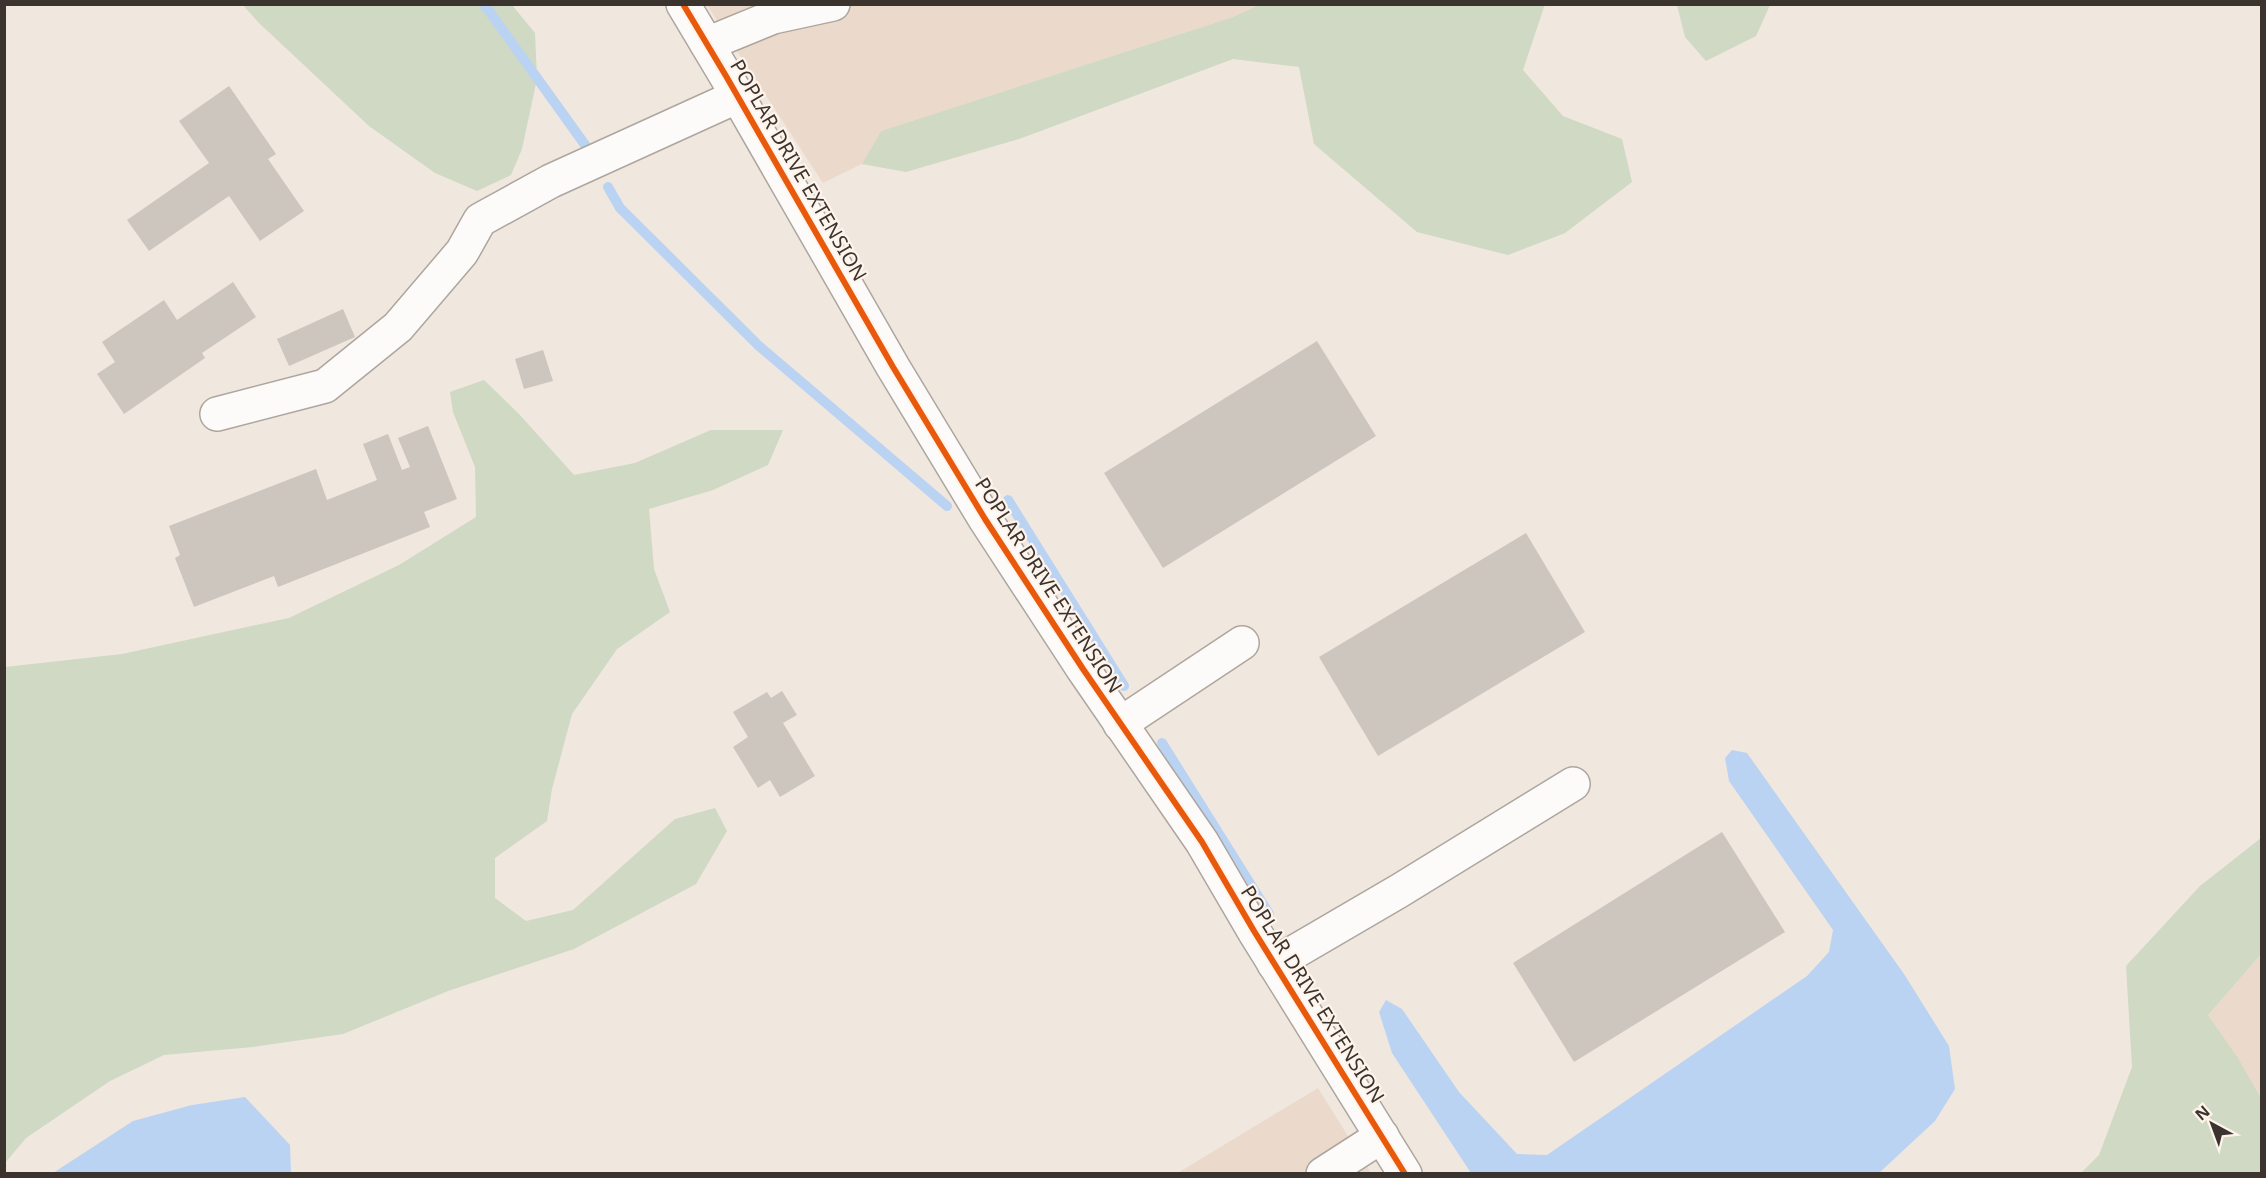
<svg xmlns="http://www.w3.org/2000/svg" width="2266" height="1178" font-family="'Noto Sans',sans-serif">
<rect width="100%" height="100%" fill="#f0e7de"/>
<!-- built -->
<g fill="#ebdacb">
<path d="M 707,5 L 1259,5 L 1233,17 L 881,131 L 862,164 L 823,183 Z"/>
<path d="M 2261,954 L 2261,1098 L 2238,1058 L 2208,1015 Z"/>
<path d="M 1318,1088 L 1371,1173 L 1176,1174 Z"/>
</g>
<!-- green -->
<g fill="#cfd9c4">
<path d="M 1545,4 L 1523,70 L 1563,116 L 1622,139 L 1632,182 L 1565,233 L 1508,255 L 1417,232 L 1314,144 L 1299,67 L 1233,59 L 1022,138 L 906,172 L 862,164 L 881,131 L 1233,17 L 1259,5 Z"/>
<path d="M 243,5 L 512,5 L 535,33 L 537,79 L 522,149 L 511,175 L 477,191 L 435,173 L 369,126 L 259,23 Z"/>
<path d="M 1677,5 L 1677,4 L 1770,5 L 1756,36 L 1706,61 L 1685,37 Z"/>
<path d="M 484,380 L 519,414 L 574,475 L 635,463 L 711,430 L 783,430 L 768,465 L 713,490 L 649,509 L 654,569 L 670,612 L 617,649 L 572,714 L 552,789 L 547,821 L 495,858 L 495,898 L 526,921 L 573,910 L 675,819 L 715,808 L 727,831 L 696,884 L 574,949 L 448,991 L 343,1034 L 253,1047 L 164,1055 L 110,1081 L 26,1138 L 5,1163 L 5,667 L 122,654 L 289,618 L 399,565 L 476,517 L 475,467 L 453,412 L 450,392 Z"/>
<path d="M 2261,838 L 2261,954 L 2208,1015 L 2238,1058 L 2261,1098 L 2261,1173 L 2081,1173 L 2099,1155 L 2132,1067 L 2126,966 L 2200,886 Z"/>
</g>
<!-- water -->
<g fill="#bbd3f2">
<path d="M 1732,750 L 1747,753 L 1904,974 L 1949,1046 L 1955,1089 L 1935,1121 L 1879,1173 L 1471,1173 L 1392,1053 L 1379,1012 L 1386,1000 L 1402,1009 L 1459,1092 L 1517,1154 L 1547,1155 L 1807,976 L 1829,952 L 1833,930 L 1729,781 L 1725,758 Z"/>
<path d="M 245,1097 L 290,1145 L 291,1173 L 53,1173 L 133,1121 L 192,1105 Z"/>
</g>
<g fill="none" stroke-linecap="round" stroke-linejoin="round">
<!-- stream -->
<g stroke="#bbd3f2" stroke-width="10">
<path d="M 484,4 L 588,149"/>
<path d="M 608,187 L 620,208 L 759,346 L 947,506"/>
<path d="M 1008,500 L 1124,686"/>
<path d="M 1162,743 L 1269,914"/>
</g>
</g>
<!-- building -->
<g fill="#cdc6bf">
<path d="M 229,86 L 276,154 L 268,159 L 304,211 L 260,241 L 229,196 L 149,251 L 127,220 L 209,163 L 179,121 Z"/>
<path d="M 233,282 L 256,317 L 202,353 L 205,358 L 124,414 L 97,374 L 115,362 L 102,342 L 164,300 L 177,320 Z"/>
<path d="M 343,309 L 355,337 L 289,366 L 277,339 Z"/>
<path d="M 1317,341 L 1376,436 L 1163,568 L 1104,473 Z"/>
<path d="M 543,350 L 553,381 L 524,389 L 515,359 Z"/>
<path d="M 428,426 L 457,499 L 424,512 L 430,527 L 278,587 L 274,576 L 194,607 L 175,558 L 180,555 L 169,526 L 316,469 L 327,500 L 377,480 L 363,444 L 388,434 L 402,470 L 410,467 L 398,438 Z"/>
<path d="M 1526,533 L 1585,632 L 1378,756 L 1319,657 Z"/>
<path d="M 782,691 L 797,715 L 783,723 L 815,776 L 780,797 L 770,780 L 758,788 L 733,747 L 748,737 L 733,712 L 767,692 L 771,698 Z"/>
<path d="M 1722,832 L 1785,932 L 1574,1062 L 1513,963 Z"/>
</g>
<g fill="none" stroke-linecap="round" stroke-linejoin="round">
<!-- minor casing -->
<g stroke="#ada69f" stroke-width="36">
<g id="minor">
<path d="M 683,4 L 726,76 L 893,367 L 985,519 L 1083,669 L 1202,842 L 1254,931 L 1405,1174"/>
<path d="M 707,44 L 773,17 L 833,4"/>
<path d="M 217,414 L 325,386 L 398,327 L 462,252 L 480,220 L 551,181 L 738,96"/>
<path d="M 1120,724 L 1242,643"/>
<path d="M 1274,964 L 1399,891 L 1573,784"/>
<path d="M 1323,1174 L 1382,1136"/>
</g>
</g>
<!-- minor -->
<use href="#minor" stroke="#fdfbfa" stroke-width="33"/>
<!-- cycleway casing -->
<g stroke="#fff4eb" stroke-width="10">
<path id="cycleway" d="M 683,4 L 726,76 L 893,367 L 985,519 L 1083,669 L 1202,842 L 1254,931 L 1405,1174"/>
</g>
<!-- cycleway -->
<use href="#cycleway" stroke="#e8590c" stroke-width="6"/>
</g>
<g text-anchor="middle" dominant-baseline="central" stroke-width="4.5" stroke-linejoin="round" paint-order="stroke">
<!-- street labels -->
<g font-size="20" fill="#3b342e" stroke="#fff4eb">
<text transform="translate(799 170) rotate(60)">POPLAR DRIVE EXTENSION</text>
<text transform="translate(1049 585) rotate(57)">POPLAR DRIVE EXTENSION</text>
<text transform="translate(1313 994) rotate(58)">POPLAR DRIVE EXTENSION</text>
</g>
</g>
<!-- border -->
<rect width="2266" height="1178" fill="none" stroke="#3b342e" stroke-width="12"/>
<!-- north arrow -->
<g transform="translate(2212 1124) rotate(319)" stroke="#fff4eb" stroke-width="4.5" paint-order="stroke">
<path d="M0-4.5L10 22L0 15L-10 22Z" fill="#3b342e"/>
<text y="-9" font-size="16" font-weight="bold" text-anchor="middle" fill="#3b342e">N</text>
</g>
</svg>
